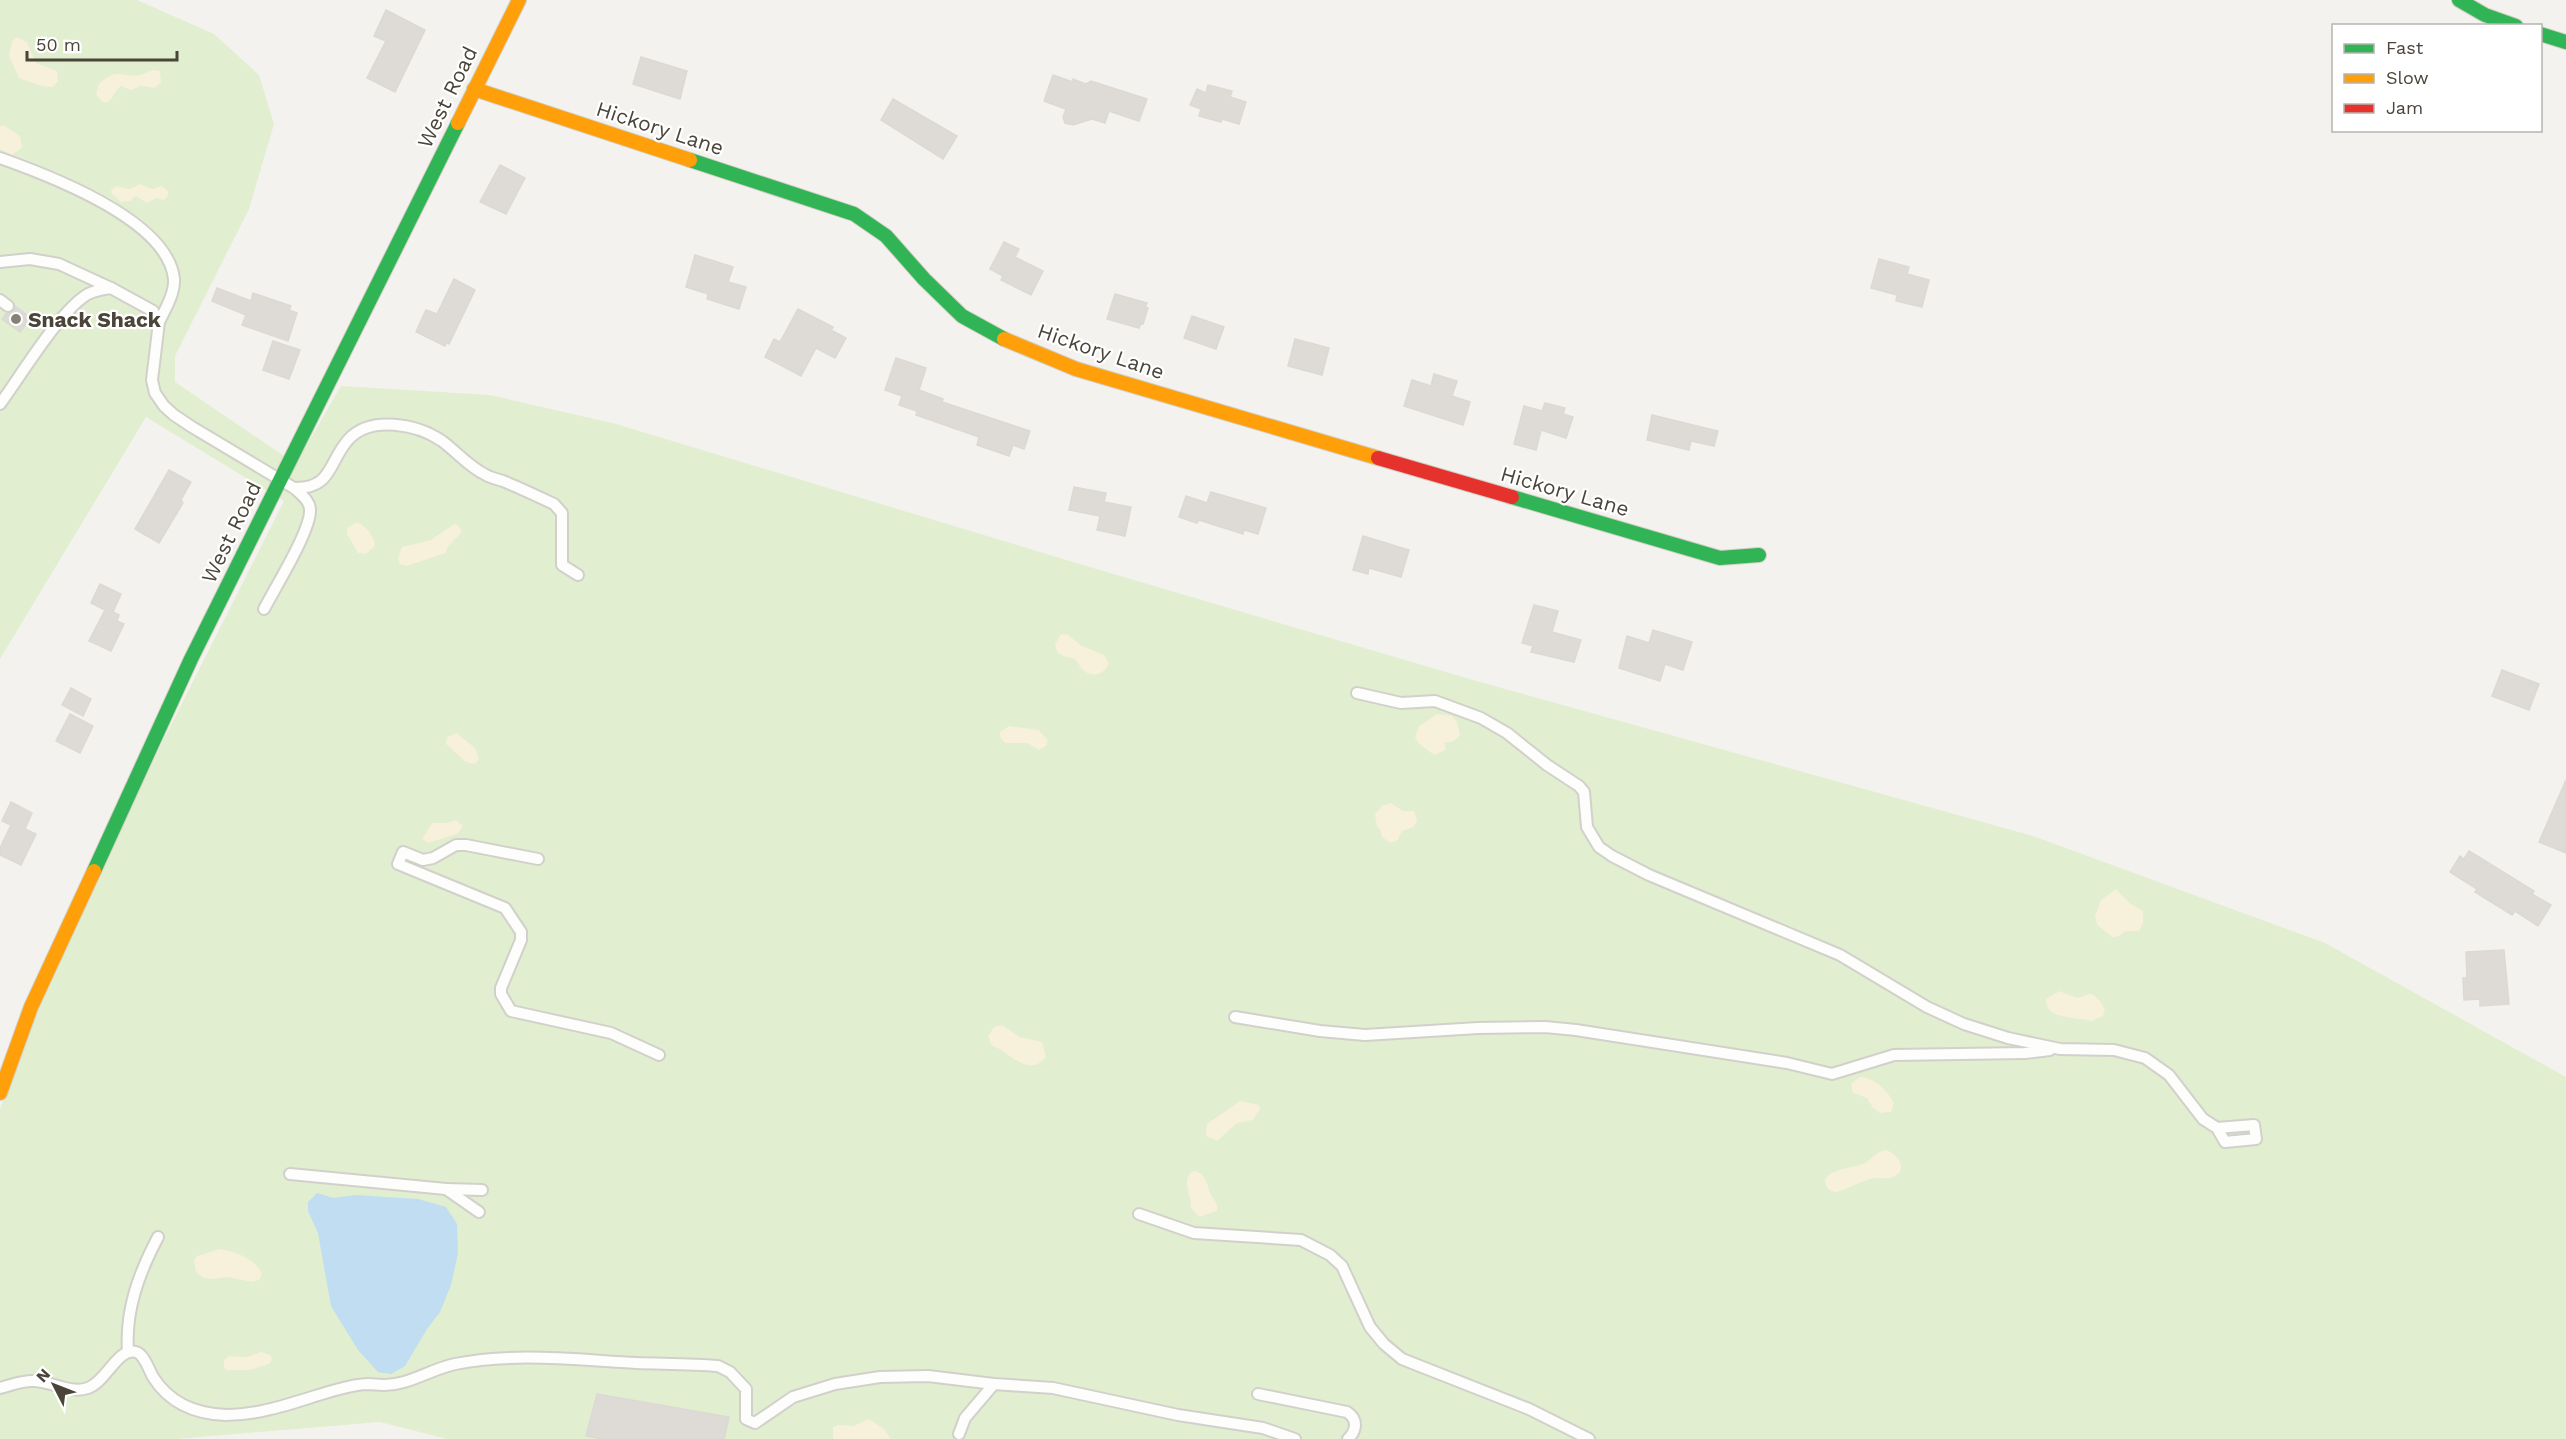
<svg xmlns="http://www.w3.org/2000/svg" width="2566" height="1439" font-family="'Work Sans',sans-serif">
<rect width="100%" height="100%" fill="#f4f2ee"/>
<!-- green -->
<path fill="#e1eecf" d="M 0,0 L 137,0 L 214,34 L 259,75 L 274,124 L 249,209 L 175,356 L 175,382 L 296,464 L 341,386 L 490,395 L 616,424 L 1083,565 L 1473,680 L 2033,836 L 2325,943 L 2566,1077 L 2566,1439 L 447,1439 L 380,1422 L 176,1439 L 0,1439 L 0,1109 L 48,980 L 161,745 L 284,501 L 146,417 L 0,659 Z"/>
<!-- sand -->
<g fill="#f7f0da">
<path d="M 17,37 L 27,42 L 36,63 L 57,71 L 58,81 L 53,87 C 40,87 31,82 19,78 L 9,56 L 12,41 Z"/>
<path d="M 153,70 L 160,71 L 161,82 L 155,88 L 141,86 L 131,90 L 121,86 C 112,92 109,115 96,94 L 99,84 C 118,66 122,78 139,75 C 144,74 149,71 153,70 Z"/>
<path d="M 0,126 L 5,126 L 20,136 L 22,148 L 12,155 L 0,149 Z"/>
<path d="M 140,184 L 152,189 L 162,186 L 168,191 L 168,196 L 164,200 L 156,198 L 147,203 L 136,196 L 130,201 L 121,202 L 112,194 L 111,190 L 116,186 L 129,189 Z"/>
<path d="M 357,522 C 365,525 375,537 375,546 L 366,554 L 358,553 L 347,534 L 347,528 Z"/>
<path d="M 454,524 L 458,525 L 462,531 C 457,540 448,542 446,553 L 407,566 L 400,564 L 398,558 L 402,547 L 431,540 Z"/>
<path d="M 1061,634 L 1068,635 L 1082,646 L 1104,655 L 1109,663 C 1105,673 1094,679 1084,671 C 1080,668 1079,663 1075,659 C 1065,656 1057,657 1055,644 Z"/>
<path d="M 1437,714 L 1452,716 L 1457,722 L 1460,735 L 1454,741 L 1444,743 L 1446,750 L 1434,755 L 1418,743 L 1415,737 L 1419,726 Z"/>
<path d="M 1009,726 L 1039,730 L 1048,740 L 1046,746 L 1039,750 L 1027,743 L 1005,743 L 1000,737 L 1000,732 Z"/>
<path d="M 457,733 L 475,748 L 479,759 L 475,764 L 466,762 L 446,744 L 447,737 Z"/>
<path d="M 1391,803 L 1403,811 L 1414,811 L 1417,820 L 1414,827 L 1402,831 L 1398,840 L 1390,843 L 1382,837 L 1380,829 L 1377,827 L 1375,814 L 1382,806 Z"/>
<path d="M 456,820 L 463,826 L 457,834 L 428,843 L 422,839 L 432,823 L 446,823 Z"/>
<path d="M 2116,889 L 2131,904 L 2143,911 L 2143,923 L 2139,931 L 2126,931 L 2117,937 L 2112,937 L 2097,925 L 2095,916 L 2101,900 Z"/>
<path d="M 2059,991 L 2077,998 L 2089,994 L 2094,995 L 2101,1002 L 2105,1010 L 2103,1016 L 2092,1021 C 2077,1017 2045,1020 2046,999 Z"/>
<path d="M 1002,1025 L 1020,1037 L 1042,1042 L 1046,1057 C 1032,1074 1018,1062 1004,1052 C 1000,1048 995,1048 991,1045 L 988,1036 L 994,1027 Z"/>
<path d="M 1860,1077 C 1875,1078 1887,1090 1894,1103 L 1891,1112 L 1880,1113 L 1873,1108 L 1867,1098 L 1853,1093 L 1851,1084 Z"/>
<path d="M 1240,1101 L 1259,1105 L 1260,1109 L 1253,1120 L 1237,1123 L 1217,1141 L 1206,1136 L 1207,1124 Z"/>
<path d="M 1886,1150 C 1900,1155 1910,1173 1890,1178 C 1882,1179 1875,1177 1867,1180 C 1857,1183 1846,1190 1836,1192 C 1828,1191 1825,1187 1825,1179 C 1835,1167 1852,1169 1865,1163 C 1873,1158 1876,1151 1886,1150 Z"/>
<path d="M 1193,1171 C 1205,1172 1207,1183 1210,1193 C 1213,1200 1219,1203 1217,1211 L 1199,1217 L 1191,1208 C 1192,1195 1180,1180 1193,1171 Z"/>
<path d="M 220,1249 C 237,1252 254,1258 262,1274 L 259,1280 L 252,1282 L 228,1277 L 212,1279 L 204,1278 L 196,1272 L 194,1261 L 197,1256 Z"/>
<path d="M 261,1352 L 270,1355 L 272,1359 L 269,1364 L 249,1370 L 227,1370 L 224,1368 L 224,1360 L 229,1356 L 247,1357 Z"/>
<path d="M 869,1419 L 884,1429 L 891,1439 L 833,1439 L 833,1427 L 838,1425 L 853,1426 Z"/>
</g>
<!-- water -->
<path fill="#c0ddf1" d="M 317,1193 L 333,1198 L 355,1195 L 418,1199 L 446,1207 L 457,1224 L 458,1253 L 451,1285 L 440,1312 L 427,1329 L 405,1366 L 391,1374 L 378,1372 L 358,1350 L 331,1306 L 318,1233 L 308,1211 L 308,1202 Z"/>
<!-- building -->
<g fill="#dedbd6" stroke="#dcd9d4" stroke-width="1.5">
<path d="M 386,10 L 425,30 L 395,92 L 367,78 L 386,41 L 374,36 Z"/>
<path d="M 641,57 L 687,71 L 680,99 L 633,84 Z"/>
<path d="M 1053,75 L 1073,82 L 1073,79 L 1086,84 L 1091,81 L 1147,99 L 1139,121 L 1109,111 L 1105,123 L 1092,119 L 1073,125 L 1065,123 L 1063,117 L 1066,109 L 1044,101 Z"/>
<path d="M 1208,85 L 1232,91 L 1230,97 L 1246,102 L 1239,124 L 1222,119 L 1221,122 L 1199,116 L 1201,109 L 1190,105 L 1197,89 L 1206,93 Z"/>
<path d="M 893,99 L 957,136 L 943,159 L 881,120 Z"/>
<path d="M 500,165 L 525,178 L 506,214 L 480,202 Z"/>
<path d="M 1004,242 L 1019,249 L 1015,257 L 1043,271 L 1031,295 L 1001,280 L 1003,276 L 990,269 Z"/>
<path d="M 695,255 L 733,267 L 728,282 L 746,287 L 739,309 L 707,299 L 708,294 L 686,287 Z"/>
<path d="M 1879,259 L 1909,267 L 1907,274 L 1929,280 L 1922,307 L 1896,301 L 1897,295 L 1871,288 Z"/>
<path d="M 454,279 L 475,290 L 449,344 L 447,342 L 445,346 L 416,332 L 426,310 L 437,314 Z"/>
<path d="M 217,288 L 251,301 L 253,293 L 291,306 L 289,310 L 297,313 L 288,341 L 242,325 L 246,315 L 212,301 Z"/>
<path d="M 1115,294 L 1147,303 L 1145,307 L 1148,308 L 1143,324 L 1141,324 L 1139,328 L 1107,319 Z"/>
<path d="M 15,306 L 31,318 L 20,332 L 2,319 L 7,313 L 14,311 Z"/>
<path d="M 798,309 L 833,327 L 831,330 L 846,338 L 835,358 L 816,348 L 801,376 L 765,357 L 774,339 L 780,342 Z"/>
<path d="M 1192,316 L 1224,327 L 1216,349 L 1184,338 Z"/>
<path d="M 1295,339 L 1329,348 L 1322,375 L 1288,366 Z"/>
<path d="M 273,341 L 300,350 L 289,379 L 263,370 Z"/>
<path d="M 896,358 L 926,368 L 919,390 L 943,399 L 942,402 L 1030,431 L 1024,449 L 1013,445 L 1009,456 L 977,445 L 979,437 L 916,415 L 917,411 L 899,405 L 902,396 L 885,390 Z"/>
<path d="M 1434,374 L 1457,381 L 1452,396 L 1470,402 L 1463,425 L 1404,406 L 1412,380 L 1431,386 Z"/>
<path d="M 1545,403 L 1565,408 L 1563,414 L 1573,417 L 1566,438 L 1541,430 L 1536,450 L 1514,444 L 1524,406 L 1542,411 Z"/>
<path d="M 1652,415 L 1718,431 L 1714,446 L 1691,441 L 1689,450 L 1647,440 Z"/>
<path d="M 169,470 L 191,482 L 181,500 L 183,503 L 159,543 L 135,529 Z"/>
<path d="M 1074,487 L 1106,493 L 1104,502 L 1131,507 L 1125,536 L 1097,530 L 1100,516 L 1069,510 Z"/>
<path d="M 1211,492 L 1266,508 L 1258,534 L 1244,530 L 1243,534 L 1199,520 L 1197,523 L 1179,517 L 1186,496 L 1207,503 Z"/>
<path d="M 1363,536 L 1409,550 L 1401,577 L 1369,568 L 1368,574 L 1353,570 Z"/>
<path d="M 100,584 L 121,594 L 113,612 L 119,615 L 117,621 L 124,624 L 111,651 L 89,641 L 105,610 L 91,603 Z"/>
<path d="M 1534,605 L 1558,611 L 1552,632 L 1581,640 L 1574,662 L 1531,652 L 1533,646 L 1522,643 Z"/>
<path d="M 1653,630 L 1692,642 L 1683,670 L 1665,664 L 1660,681 L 1619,668 L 1627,636 L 1649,643 Z"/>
<path d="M 2502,670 L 2539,684 L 2529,710 L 2492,696 Z"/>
<path d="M 71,688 L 91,699 L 83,716 L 62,705 Z"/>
<path d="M 70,714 L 93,726 L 80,753 L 56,741 Z"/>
<path d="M 2566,780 L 2566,853 L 2539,842 Z"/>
<path d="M 11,802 L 32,813 L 25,829 L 36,834 L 21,865 L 0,855 L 0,848 L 11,825 L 2,821 Z"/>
<path d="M 2469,851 L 2534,891 L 2532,894 L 2551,905 L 2538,926 L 2515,911 L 2512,915 L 2475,892 L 2477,889 L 2450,872 L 2460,856 L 2464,859 Z"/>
<path d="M 2504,950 L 2509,1004 L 2480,1006 L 2480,999 L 2464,1000 L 2463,978 L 2467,978 L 2466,952 Z"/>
<path d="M 597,1394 L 729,1417 L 724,1439 L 602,1439 L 586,1436 Z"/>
</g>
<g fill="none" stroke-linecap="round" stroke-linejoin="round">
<!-- lane casing -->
<g stroke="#d2d0cb" stroke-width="14">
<g id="lane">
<path d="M 0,158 C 48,175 168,220 174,279 C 175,293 165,310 159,322"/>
<path d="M 0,262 L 30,259 L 59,264 L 111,288 L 153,311 L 159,322 L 152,380 L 155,393 L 164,406 L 174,415 L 192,427 L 294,488 C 301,494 310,501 310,510 C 311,530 275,588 264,609"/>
<path d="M 0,300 L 8,306"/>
<path d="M 0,404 C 20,377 60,310 88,294 C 96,290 103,289 111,288"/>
<path d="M 294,488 C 332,489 328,463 348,440 C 370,415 417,424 442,441 C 457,452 469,467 486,475 C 491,478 497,479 503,481 C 520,488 537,496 554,504 L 562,513 L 562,565 L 578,575"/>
<path d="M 1357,693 L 1401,703 L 1435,701 L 1481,718 L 1507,733 L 1547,765 L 1579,786 L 1584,792 L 1587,827 L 1599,847 L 1612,856 L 1649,875 L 1840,955 L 1927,1007 L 1964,1024 L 2008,1038 L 2060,1049 L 2114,1050 L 2145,1058 L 2169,1075 L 2203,1119 L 2217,1128 L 2225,1142 L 2256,1139 L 2254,1125 L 2217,1128"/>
<path d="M 538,859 L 466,845 L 456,845 L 433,858 L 423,860 L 403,852 L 398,864 L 505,908 L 521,932 L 521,940 L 501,988 L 501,994 L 511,1011 L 611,1033 L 659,1055"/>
<path d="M 1235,1017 L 1320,1031 L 1365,1035 L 1478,1028 L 1545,1027 L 1576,1030 L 1787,1063 L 1832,1074 L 1894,1055 L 2025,1053 L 2050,1050"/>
<path d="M 290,1174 L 446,1189 L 479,1212"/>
<path d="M 446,1189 L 482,1190"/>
<path d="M 1139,1214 L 1194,1233 L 1301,1240 L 1330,1255 L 1342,1266 L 1370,1327 L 1384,1344 L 1402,1359 L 1529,1409 L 1589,1439"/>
<path d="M 128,1352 C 125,1310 139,1273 158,1237"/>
<path d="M 0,1388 C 12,1385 22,1380 35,1381 C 53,1382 71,1394 88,1388 C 106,1382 118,1347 136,1352 C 144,1354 149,1370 153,1377 C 170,1404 196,1414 226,1415 C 263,1415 297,1401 332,1391 C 343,1388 356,1384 368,1384 C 382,1385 390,1386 404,1382 C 421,1377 437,1368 455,1364 C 514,1352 577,1360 636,1363 C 664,1364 691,1364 718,1366 L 730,1372 L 746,1389 L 746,1419 L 755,1423 L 793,1397 L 835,1384 L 880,1377 L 928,1376 L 994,1384 L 1053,1388 L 1178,1415 L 1263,1428 L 1295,1439"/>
<path d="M 1258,1394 L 1347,1412 C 1358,1419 1357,1430 1348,1439"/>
<path d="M 959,1434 L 965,1418 L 994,1384"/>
</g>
</g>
<!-- fast casing -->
<g stroke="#d3cfc5" stroke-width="16">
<g id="fast">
<path d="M 2459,0 L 2485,15 L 2516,26"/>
<path d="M 2540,34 L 2566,42"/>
<path d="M 690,160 L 854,214 L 886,236 L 924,279 L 962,316 L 1004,339"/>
<path d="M 1512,497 L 1720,558 L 1759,555"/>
<path d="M 94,871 L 191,659 L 458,123"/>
</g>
</g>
<!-- slow casing -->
<g stroke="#d3cfc5" stroke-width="16">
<g id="slow">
<path d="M 474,89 L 690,160"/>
<path d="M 458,123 L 519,0"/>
<path d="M 1004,339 L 1076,369 L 1378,458"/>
<path d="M 0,1093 L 31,1007 L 94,871"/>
</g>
</g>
<!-- jam casing -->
<g stroke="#d3cfc5" stroke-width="16">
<path id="jam" d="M 1378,458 L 1512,497"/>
</g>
<!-- lane -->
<use href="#lane" stroke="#fdfdfc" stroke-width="10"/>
<!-- fast -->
<use href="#fast" stroke="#30b455" stroke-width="14"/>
<!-- slow -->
<use href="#slow" stroke="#ff9f0a" stroke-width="14"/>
<!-- jam -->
<use href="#jam" stroke="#e5322d" stroke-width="14"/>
</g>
<!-- markers -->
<circle fill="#868178" stroke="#fff" stroke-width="2" cx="16" cy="319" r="6"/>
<g text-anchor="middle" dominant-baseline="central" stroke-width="4.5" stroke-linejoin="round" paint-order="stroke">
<!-- street labels -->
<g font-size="21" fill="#4b4439" stroke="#fff">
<text transform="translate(447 97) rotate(-64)">West Road</text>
<text transform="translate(660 128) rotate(18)">Hickory Lane</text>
<text transform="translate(1101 351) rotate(19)">Hickory Lane</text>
<text transform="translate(1565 491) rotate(16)">Hickory Lane</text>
<text transform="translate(231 532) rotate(-64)">West Road</text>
</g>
<!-- poi labels -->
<g font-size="21" font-weight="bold" fill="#4b4439" stroke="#fff" text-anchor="start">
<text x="28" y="319">Snack Shack</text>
</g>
</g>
<!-- legend -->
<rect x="2332" y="24" width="210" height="108" fill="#ffffff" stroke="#b7b4b0" stroke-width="1.5"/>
<rect x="2344" y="44" width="30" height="9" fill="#30b455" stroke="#b7b4b0" stroke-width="1.5"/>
<text x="2386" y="54" font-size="18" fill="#4b4439">Fast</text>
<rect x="2344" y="74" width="30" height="9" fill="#ff9f0a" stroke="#b7b4b0" stroke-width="1.5"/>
<text x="2386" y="84" font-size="18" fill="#4b4439">Slow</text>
<rect x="2344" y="104" width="30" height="9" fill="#e5322d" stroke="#b7b4b0" stroke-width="1.5"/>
<text x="2386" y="114" font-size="18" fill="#4b4439">Jam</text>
<!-- north arrow -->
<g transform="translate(54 1385) rotate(312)" stroke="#ffffff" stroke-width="4.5" paint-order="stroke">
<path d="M0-4.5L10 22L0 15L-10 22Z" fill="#4b4439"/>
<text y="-9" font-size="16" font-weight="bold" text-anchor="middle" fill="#4b4439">N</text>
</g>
<!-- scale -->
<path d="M27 51v9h150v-9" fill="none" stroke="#4b4439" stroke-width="3"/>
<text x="36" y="51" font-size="18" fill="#4b4439" stroke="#ffffff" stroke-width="4.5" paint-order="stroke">50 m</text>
</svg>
